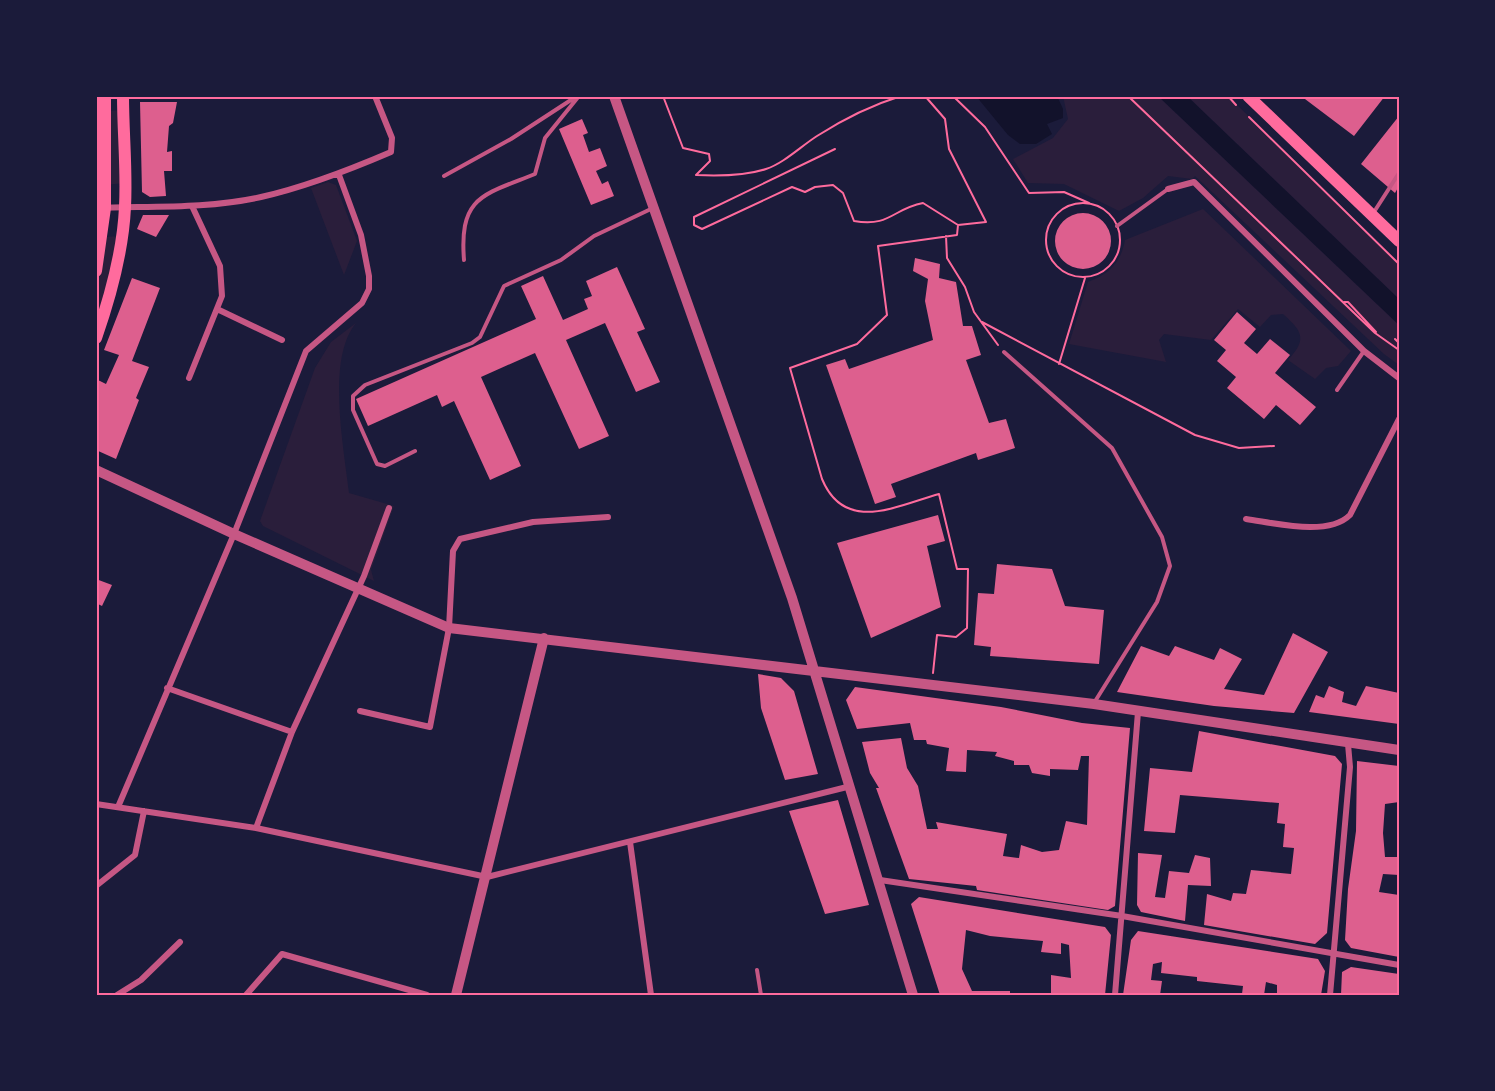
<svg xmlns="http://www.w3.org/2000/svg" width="1495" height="1091" viewBox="0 0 1495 1091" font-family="'Golos Text',sans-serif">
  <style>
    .green { fill: #2a1e3b }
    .water { fill: #12122b }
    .building { fill: #dd5f8e }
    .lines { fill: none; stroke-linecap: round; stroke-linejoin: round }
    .path { stroke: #ff6b9d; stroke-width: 2 }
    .service { stroke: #c65784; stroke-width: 4 }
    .minor { stroke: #c65784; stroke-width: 6 }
    .tertiary { stroke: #c65784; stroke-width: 10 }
    .secondary { stroke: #ff6b9d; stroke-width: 12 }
    .neatline { fill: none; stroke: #ff6b9d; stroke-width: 2 }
  </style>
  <rect width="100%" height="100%" fill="#1b1b3a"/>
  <path class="green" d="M 1063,96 L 1158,96 L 1399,325 L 1399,365 L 1384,354 L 1195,176 L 1192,179 L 1168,176 L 1143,198 L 1119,211 L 1064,184 L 1028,183 L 1013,159 L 1053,138 L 1068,119 Z
    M 1187,96 L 1228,96 L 1399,264 L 1399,299 Z
    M 123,110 L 125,183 L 105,185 L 105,111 Z
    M 328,182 L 336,185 L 357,241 L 344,275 L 311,188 Z
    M 1203,209 L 1351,351 L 1338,366 L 1326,368 L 1315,379 L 1288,360 C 1307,339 1303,332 1283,314 L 1271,315 L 1260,327 L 1238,309 L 1211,340 L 1164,334 L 1159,340 L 1166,362 L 1069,344 L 1088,282 C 1109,274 1121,263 1125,240 Z
    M 123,236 L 96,338 L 96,271 L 102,237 Z
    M 356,323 C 326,359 344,448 349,493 L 394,506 L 371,570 L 374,581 L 263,526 L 260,521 L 315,368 L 331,342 Z"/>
  <path class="water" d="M 976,96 L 1057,96 L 1063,109 L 1063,118 L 1047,124 L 1052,134 L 1036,144 L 1020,144 L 1008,135 Z
    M 1158,96 L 1187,96 L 1399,299 L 1399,325 Z"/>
  <path class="building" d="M 1301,96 L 1385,96 L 1354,136 Z
    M 140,102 L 177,102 L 173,123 L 169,126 L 167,152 L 172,151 L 172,171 L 164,171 L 166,196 L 150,197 L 142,192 Z
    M 1399,116 L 1399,186 L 1395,193 L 1361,164 Z
    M 582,119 L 588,133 L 583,135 L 589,152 L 600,148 L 607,166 L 596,171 L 602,184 L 608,181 L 614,196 L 591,205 L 559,129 Z
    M1055 241a28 28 0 1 1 56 0a28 28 0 1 1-56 0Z
    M 143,215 L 169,215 L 156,237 L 137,229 Z
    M 915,258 L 940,264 L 939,278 L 956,282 L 963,326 L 972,326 L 981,355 L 966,360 L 989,423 L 1006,419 L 1015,448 L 978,460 L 976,453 L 891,484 L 896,497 L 875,504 L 826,365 L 845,359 L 849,369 L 933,340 L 925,301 L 928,279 L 913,271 Z
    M 617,267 L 645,329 L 637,332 L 660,382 L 636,392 L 605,323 L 566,340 L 609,436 L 579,449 L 535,353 L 481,377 L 521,466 L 490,480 L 454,401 L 442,407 L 437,395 L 368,426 L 356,399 L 536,319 L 521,286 L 543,276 L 563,320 L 588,309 L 584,299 L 592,296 L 586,281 Z
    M 132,278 L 160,288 L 132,361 L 149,367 L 136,398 L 139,400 L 116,459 L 96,450 L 96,379 L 106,384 L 119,355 L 104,350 Z
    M 1237,312 L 1256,329 L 1244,343 L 1257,354 L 1270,339 L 1290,355 L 1275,373 L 1316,407 L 1300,425 L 1276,405 L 1264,419 L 1227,388 L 1236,377 L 1217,361 L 1226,350 L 1214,340 Z
    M 938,515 L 945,541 L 927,546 L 941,607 L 871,638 L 837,543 Z
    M 997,564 L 1052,569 L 1065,606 L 1104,610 L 1099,664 L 990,656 L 991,647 L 974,645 L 978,593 L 994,594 Z
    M 96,579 L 112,585 L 102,606 L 96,603 Z
    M 1293,633 L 1328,652 L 1294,713 L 1214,706 L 1117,692 L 1141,646 L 1169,656 L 1175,646 L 1214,660 L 1220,648 L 1242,659 L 1224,689 L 1264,695 Z
    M 758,674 L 781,678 L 794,691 L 818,774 L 785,780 L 761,708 Z
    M 1329,686 L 1344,692 L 1342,702 L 1356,706 L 1366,686 L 1399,693 L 1399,724 L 1309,712 L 1316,695 L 1324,698 Z
    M 855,687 L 1001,707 L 1082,723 L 1130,728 L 1115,906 L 1108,910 L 977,890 L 976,886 L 909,879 L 876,788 L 879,788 L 870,773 L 862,742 L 901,738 L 907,768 L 918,786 L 927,829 L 938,829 L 936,822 L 1007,834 L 1003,856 L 1019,858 L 1021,845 L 1042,852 L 1059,850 L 1066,821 L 1087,825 L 1089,756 L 1081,756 L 1078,770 L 1050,769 L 1050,776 L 1032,773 L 1029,765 L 1014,765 L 1014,761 L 995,756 L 997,752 L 967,750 L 966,772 L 946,771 L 949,748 L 927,744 L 926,740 L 914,740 L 910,723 L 857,729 L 846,700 Z
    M 1199,731 L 1335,756 L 1342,764 L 1327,933 L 1315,944 L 1204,925 L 1207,894 L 1231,901 L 1233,893 L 1246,894 L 1251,870 L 1291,874 L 1294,848 L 1283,847 L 1285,824 L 1277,823 L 1279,803 L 1180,795 L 1175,833 L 1144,831 L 1150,768 L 1192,772 Z
    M 1357,761 L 1399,766 L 1399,802 L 1385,804 L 1383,833 L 1385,857 L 1399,857 L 1399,875 L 1383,874 L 1379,892 L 1399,895 L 1399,957 L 1351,948 L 1345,940 L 1348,889 L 1356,831 Z
    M 838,800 L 869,905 L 825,914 L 789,811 Z
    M 1138,853 L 1162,855 L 1155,897 L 1165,898 L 1169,871 L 1189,873 L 1195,855 L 1210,858 L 1211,886 L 1188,885 L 1185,921 L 1141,912 L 1137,905 Z
    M 919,897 L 1105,927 L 1111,935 L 1105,995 L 1051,993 L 1051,975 L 1071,978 L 1069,945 L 1061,943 L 1061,954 L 1041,952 L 1043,941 L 990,936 L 966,930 L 962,969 L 972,991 L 1010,991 L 1010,995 L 940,995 L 911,904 Z
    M 1138,931 L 1318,959 L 1325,971 L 1321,995 L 1277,995 L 1277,985 L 1266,982 L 1264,995 L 1242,994 L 1243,986 L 1197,981 L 1197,977 L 1161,973 L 1162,962 L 1153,964 L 1151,980 L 1162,981 L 1160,995 L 1123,995 L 1131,940 Z
    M 1351,967 L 1399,974 L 1399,995 L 1341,995 L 1342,972 Z"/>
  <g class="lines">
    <path class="path" d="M 663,96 L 683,148 L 709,154 L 710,161 L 696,175 C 718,176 745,176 766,169 C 784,163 800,147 817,136 C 842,120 872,105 901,96
      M 953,96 L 985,127 L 1029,193 L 1064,192 L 1089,203
      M 1128,96 L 1375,333 L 1399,350
      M 1228,96 L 1236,105
      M 1249,117 L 1399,264
      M 835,149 L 694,217 L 694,225 L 702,229 L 792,187 L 805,192 L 815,187 L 833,185 L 843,193 L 854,221 C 891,227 892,209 923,203 L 958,225 L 986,222 L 949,149 L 945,119 L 925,96
      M1046 240a37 37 0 1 1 74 0a37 37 0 1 1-74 0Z
      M 946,236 L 947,258 L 965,287 L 974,312 L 998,345
      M 1344,302 L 1348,302 L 1376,332
      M 982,322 L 1195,435 L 1239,448 L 1274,446
      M 1395,339 L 1399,343
      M 1059,364 L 1085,278
      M 933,673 L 937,635 L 956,637 L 967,628 L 968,569 L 957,569 L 939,494 C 896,506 845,534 822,479 L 790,368 L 857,344 L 887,315 L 878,246 L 957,235 L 958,225"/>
    <path class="service" d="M 444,176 L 511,139 L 574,98
      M 1374,212 L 1399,173
      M 1117,226 L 1168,189
      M 464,260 C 459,196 483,195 535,174 L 545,138 L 579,96
      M 1004,352 L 1112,448 L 1162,537 L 1170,566 L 1157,602 L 1094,703
      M 1337,390 L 1364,351
      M 415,451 L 385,466 L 377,464 L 353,410 L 353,396 L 365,385 L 472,343 L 480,337 L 504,286 L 561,260 L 594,236 L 653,208
      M 757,970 L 761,995"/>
    <path class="minor" d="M 1168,189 L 1194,182 L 1364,351 L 1399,378
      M 96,208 C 151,206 207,209 261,197 C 306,187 349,170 391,152 L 392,138 L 375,96
      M 217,309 L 282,340
      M 189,378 L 222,296 L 220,266 L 192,206
      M 1246,519 C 1275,523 1328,537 1350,515 L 1399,419
      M 167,688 L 292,732
      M 360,711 L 430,727 L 449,628 L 453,551 L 460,539 L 533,522 L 608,517
      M 96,804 L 256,828 L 487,877 L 851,786
      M 118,807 L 234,534 L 306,351 L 362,303 L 369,289 L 369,276 L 361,235 L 339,175
      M 256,828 L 292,732 L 364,576 L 389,508
      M 630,842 L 651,995
      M 880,880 L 1122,916 L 1399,965
      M 96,886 L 135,855 L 144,811
      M 117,995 L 141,980 L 180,942
      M 246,995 L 282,954 L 427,995
      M 1115,995 L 1138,712
      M 1330,995 L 1350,767 L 1348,744"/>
    <path class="tertiary" d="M 614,96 L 792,598 L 913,995
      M 96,470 L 234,534 L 449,628 L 1094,704 L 1399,750
      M 456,995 L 544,638"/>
    <path class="secondary" d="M 1248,96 L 1399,241
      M 96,271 L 105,208 L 105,96
      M 96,338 C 111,295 123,252 125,207 C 127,170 123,133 123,96"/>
  </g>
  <rect width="1495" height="1091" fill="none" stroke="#1b1b3a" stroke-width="195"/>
  <rect x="98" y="98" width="1300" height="896" class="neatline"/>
</svg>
